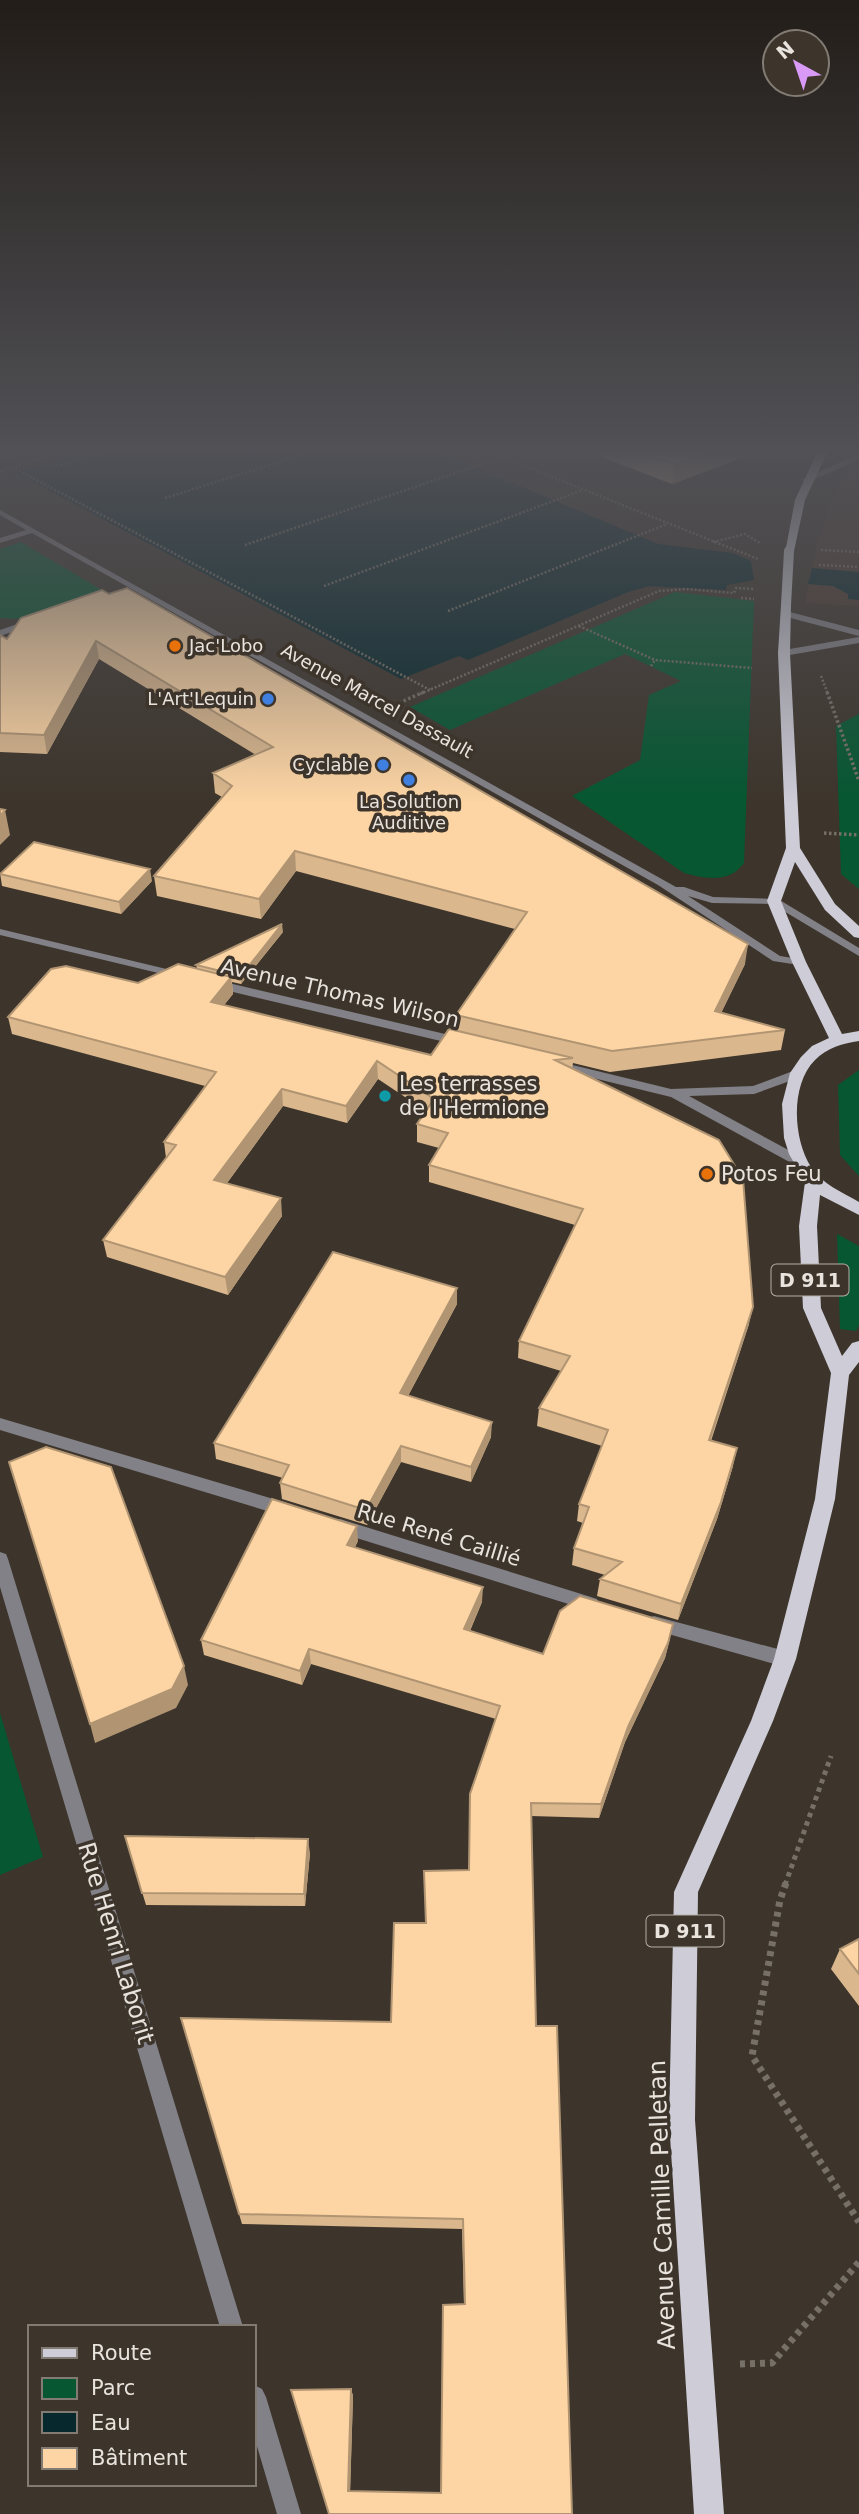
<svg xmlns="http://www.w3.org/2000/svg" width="859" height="2514" viewBox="0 0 859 2514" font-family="'DejaVu Sans',sans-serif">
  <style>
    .industrial { fill: #4c3a30 }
    .green { fill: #065732 }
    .water { fill: #07292d }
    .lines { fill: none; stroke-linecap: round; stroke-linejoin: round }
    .path-far3 { stroke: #777068; stroke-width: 2.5; stroke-dasharray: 2 2; stroke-linecap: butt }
    .path-far2 { stroke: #777068; stroke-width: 3.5; stroke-dasharray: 2.5 2.5; stroke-linecap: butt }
    .path-far1 { stroke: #777068; stroke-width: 5; stroke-dasharray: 4.5 4.5; stroke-linecap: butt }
    .path { stroke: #777068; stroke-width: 7; stroke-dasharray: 5 5; stroke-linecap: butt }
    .service { fill: #828187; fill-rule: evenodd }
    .minor { fill: #828187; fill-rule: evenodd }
    .tertiary { fill: #828187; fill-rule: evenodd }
    .primary { fill: #cdccd7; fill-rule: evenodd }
    .primary-bridge { stroke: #cdccd7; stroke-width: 10 }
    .wall { fill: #dab78d }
    .shaded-wall { fill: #b19573 }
    .building { fill: #fdd5a4; stroke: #b19573; stroke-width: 2 }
    .food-dot { fill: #e8710a; stroke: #3d352c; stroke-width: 2.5 }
    .shop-dot { fill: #3f7fe0; stroke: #3d352c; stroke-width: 2.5 }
    .culture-dot { fill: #0f9aa8; stroke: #3d352c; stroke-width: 2.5 }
    .labels { text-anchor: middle; stroke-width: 7; stroke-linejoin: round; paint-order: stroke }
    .far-poi-label { font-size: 18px; fill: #e9e3de; stroke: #3d352c; text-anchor: end }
    .far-street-label { font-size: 18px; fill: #e9e3de; stroke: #3d352c }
    .shield { fill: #3d352c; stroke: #b5afa9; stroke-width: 2 }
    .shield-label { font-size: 19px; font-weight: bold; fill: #e9e3de }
    .street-label { font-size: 21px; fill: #e9e3de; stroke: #3d352c }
    .poi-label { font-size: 21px; fill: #e9e3de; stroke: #3d352c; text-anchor: start }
    .near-street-label { font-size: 24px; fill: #e9e3de; stroke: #3d352c }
  </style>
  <rect width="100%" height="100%" fill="#3d352c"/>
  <path class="industrial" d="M 859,465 L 859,606 L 805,603 L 816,547 L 831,501 L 845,475 Z"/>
  <path class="green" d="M 21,542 L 102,590 L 17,619 L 0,618 L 0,549 Z
    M 675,592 L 754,601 L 744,863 C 730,883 705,879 684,873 L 572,796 L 640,760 L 649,695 L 681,681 L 625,654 L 450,730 L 410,707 Z
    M 859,714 L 859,889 L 841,874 L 836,726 Z
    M 859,1070 L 859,1176 L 840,1155 L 838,1085 Z
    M 837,1234 L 859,1246 L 859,1325 L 856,1331 L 840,1329 Z
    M 0,1713 L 43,1857 L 0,1875 Z"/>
  <path class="water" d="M 91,453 L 441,453 L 658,544 L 732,553 L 751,561 L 754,580 L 727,585 L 726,590 L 649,586 L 628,592 L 468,660 L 459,656 L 401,679 L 15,472 Z
    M 812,568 L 859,572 L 859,600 L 848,599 L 848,594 L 833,586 L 808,584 Z"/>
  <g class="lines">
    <path class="path-far3" d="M 6,453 L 25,463
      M 492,453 L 758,559
      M 56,466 L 101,453
      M 12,467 L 430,690
      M 0,471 L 61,453
      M 165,498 L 307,453
      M 713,542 L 745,534 L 760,543
      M 245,545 L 502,457
      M 821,550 L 859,552
      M 819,565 L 859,567
      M 324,586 L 583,490
      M 741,598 L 754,599
      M 448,611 L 667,524
      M 579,626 L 655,660 L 752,668
      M 651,666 L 655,660
      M 821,676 L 828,694
      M 420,694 L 659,591 L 686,589 L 734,593 L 736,588 L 755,589"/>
    <path class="path-far2" d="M 827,692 L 859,781
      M 399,703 L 424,692
      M 824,833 L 859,835"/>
    <path class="path-far1" d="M 785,1885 L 831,1756"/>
    <path class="path" d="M 786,1883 L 780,1900 L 752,2056 L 859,2222
      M 740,2364 L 772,2363 L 859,2262"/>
    <path class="service" d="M 856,455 L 859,455 L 859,460 L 808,482 L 801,480 Z"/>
    <path class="minor" d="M 0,510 L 676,887 L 684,887 L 713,897 L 778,899 L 859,948 L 859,956 L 772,904 L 712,903 L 688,896 L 780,956 L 799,959 L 805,962 L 799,965 L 773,961 L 658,885 L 32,533 L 0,543 L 0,538 L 26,530 L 0,515 Z
      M 786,611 L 859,630 L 859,636 L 783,616 L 782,614 Z
      M 32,619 L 36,622 L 35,624 L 0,636 L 0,630 Z
      M 859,637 L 859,643 L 784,656 L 780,653 L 784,650 Z
      M 0,1418 L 287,1503 L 293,1505 L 295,1510 L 293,1515 L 287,1517 L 0,1430 Z
      M 340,1519 L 591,1597 L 597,1599 L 599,1604 L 597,1609 L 591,1611 L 334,1531 L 332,1526 L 334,1521 Z
      M 0,1552 L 6,1554 L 8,1559 L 243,2327 L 220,2327 L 0,1587 Z
      M 654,1616 L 785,1651 L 791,1654 L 794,1659 L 791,1664 L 785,1667 L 654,1630 L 648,1628 L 645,1623 L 648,1618 Z
      M 254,2385 L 262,2389 L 266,2397 L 301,2514 L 277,2514 L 254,2436 Z"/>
    <path class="tertiary" d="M 0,929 L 183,973 L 185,975 L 179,978 L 0,935 Z
      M 216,980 L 462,1038 L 468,1042 L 462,1046 L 212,987 L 210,984 Z
      M 556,1061 L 671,1089 L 753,1086 L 793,1071 L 801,1071 L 803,1074 L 801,1077 L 754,1094 L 689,1096 L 805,1159 L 807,1162 L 800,1166 L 795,1165 L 671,1097 L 552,1068 L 550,1065 Z"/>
    <path class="primary" d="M 817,453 L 827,453 L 805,500 L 794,551 L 785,553 L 795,500 Z
      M 786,602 L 791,605 L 790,653 L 800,848 L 835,904 L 859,926 L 859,938 L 854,937 L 825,910 L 795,862 L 781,901 L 806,962 L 842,1034 L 859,1031 L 859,1041 C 843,1043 827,1048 815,1060 C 790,1085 793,1139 811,1167 C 822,1184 842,1192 859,1202 L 859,1215 L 820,1195 L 817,1226 L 821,1308 L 842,1356 L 852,1343 L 859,1341 L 859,1362 L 849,1375 L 835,1499 L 796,1659 L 773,1721 L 698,1892 L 695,2120 L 724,2514 L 694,2514 L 669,2120 L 674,1892 L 751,1721 L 774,1659 L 815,1499 L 831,1373 L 803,1308 L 799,1226 L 805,1182 L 789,1154 L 784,1138 L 782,1104 L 790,1073 L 801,1057 L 812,1046 L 829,1038 L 792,962 L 767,901 L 786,848 L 778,653 L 781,605 Z"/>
    <path class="primary-bridge" d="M 786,605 L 789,551"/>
  </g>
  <path class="wall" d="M 591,453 L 752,453 L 751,454 L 672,484 Z
    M 102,590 L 745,964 L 721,1013 L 785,1030 L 781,1050 L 610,1072 L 573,1063 L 572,1069 L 749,1324 L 711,1441 L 733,1466 L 717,1519 L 678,1620 L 597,1596 L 600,1579 L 605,1575 L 572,1565 L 574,1548 L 583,1523 L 577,1521 L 579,1504 L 602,1446 L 537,1426 L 539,1408 L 561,1371 L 518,1358 L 519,1341 L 575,1225 L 429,1182 L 429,1165 L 439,1148 L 417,1142 L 417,1124 L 426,1111 L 378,1079 L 347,1123 L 283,1106 L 227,1183 L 282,1216 L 228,1295 L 107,1257 L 103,1240 L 166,1158 L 164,1142 L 205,1086 L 12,1034 L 8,1017 L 197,968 L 196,965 L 283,932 L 241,984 L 232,982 L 233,994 L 224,1005 L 431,1055 L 456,1030 L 456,1015 L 515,929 L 296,871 L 261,919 L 157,896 L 154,876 L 222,797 L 215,793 L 213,773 L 256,755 L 99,659 L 47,754 L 0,752 L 0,635 L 7,639 Z
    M 0,873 L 152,881 L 121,914 L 2,886 Z
    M 457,1288 L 457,1304 L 408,1396 L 491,1437 L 471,1482 L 401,1462 L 367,1525 L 282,1499 L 280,1483 L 283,1478 L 216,1459 L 214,1443 Z
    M 358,1541 L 355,1547 L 482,1602 L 470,1631 L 543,1654 L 670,1639 L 665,1658 L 625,1742 L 599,1818 L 531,1816 L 536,2026 L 572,2514 L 329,2514 L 351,2389 L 353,2396 L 350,2491 L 440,2493 L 464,2304 L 462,2229 L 242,2224 L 181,2018 L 391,2022 L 425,1923 L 468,1870 L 496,1719 L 311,1664 L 302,1685 L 204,1655 L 201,1640 Z
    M 125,1836 L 310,1853 L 305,1906 L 146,1905 Z
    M 859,1939 L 859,2006 L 831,1969 L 840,1949 Z"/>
  <path class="shaded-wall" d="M 705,453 L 752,453 L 751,454 L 672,484 L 674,464 Z
    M 96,641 L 99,659 L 47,754 L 44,735 Z
    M 5,810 L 10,835 L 0,845 L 0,816 Z
    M 295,851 L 296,871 L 261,919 L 259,899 Z
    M 150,869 L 152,881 L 121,914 L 119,902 Z
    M 282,924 L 283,932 L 241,984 L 241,976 Z
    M 748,944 L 745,964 L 712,1032 L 715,1011 Z
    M 231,977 L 233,994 L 213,1019 L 211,1002 Z
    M 377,1061 L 378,1079 L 347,1123 L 346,1106 Z
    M 282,1089 L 283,1106 L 217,1197 L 214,1180 Z
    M 281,1198 L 282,1216 L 228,1295 L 225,1277 Z
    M 457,1288 L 457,1304 L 401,1409 L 400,1393 Z
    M 753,1307 L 749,1324 L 705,1457 L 709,1440 Z
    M 492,1422 L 491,1437 L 471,1482 L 471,1467 Z
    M 401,1446 L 401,1462 L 367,1525 L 366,1510 Z
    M 737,1448 L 733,1466 L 717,1519 L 678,1620 L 681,1604 Z
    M 357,1526 L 358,1541 L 348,1560 L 347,1545 Z
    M 483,1587 L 482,1602 L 464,1644 L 464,1629 Z
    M 673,1624 L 665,1658 L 625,1742 L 599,1818 L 601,1804 L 628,1727 Z
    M 309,1649 L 311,1664 L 302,1685 L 300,1671 Z
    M 184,1666 L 188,1685 L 176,1708 L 95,1743 L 90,1724 Z
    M 308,1839 L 310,1853 L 305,1906 L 304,1894 Z
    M 351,2389 L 353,2396 L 350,2497 L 348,2491 Z"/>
  <path class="building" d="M 643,453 L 705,453 L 674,464 Z
    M 127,588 L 748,944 L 715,1011 L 785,1030 L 612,1051 L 456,1015 L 527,912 L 295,851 L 259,899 L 154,876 L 232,786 L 213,773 L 273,747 L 96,641 L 44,735 L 0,733 L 0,635 L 7,639 L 21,618 L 102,590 L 109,594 Z
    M 0,809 L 5,810 L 0,816 Z
    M 34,842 L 150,869 L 119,902 L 0,874 Z
    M 282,924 L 241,976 L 196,965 Z
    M 178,964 L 231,977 L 211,1002 L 431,1055 L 449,1029 L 573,1058 L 555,1060 L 719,1140 L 743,1179 L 753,1307 L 709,1440 L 737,1448 L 721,1502 L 681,1604 L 600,1579 L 622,1562 L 574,1548 L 589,1507 L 579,1504 L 608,1430 L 539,1408 L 570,1356 L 519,1341 L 583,1209 L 429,1165 L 448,1133 L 417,1124 L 434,1099 L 377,1061 L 346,1106 L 282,1089 L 214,1180 L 281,1198 L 225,1277 L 103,1240 L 176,1145 L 164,1142 L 216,1072 L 8,1017 L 51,969 L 66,966 L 138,983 Z
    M 333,1252 L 457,1288 L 400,1393 L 492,1422 L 471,1467 L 401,1446 L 366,1510 L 280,1483 L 289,1465 L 214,1443 Z
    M 46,1447 L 111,1467 L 184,1666 L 172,1689 L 90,1724 L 9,1462 Z
    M 272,1499 L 357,1526 L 347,1545 L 483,1587 L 464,1629 L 543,1654 L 560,1611 L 580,1596 L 673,1624 L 668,1643 L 628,1727 L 601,1804 L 531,1803 L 536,2026 L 557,2026 L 572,2514 L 329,2514 L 291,2390 L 351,2389 L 348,2491 L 441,2493 L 443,2305 L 465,2304 L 463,2219 L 239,2214 L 181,2018 L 391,2022 L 394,1923 L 426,1923 L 424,1871 L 469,1870 L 470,1794 L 500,1706 L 309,1649 L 300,1671 L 201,1640 Z
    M 125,1836 L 308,1839 L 304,1894 L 142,1893 Z
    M 859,1939 L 859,1974 L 840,1949 Z"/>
  <linearGradient id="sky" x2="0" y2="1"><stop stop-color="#221d18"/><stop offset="0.56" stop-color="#515156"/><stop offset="1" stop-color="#515156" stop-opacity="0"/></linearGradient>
  <rect width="859" height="804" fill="url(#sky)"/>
  <g class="food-dot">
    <circle cx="175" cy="646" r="7"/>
    <circle cx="707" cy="1174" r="7"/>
  </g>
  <g class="shop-dot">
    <circle cx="268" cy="699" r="7"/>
    <circle cx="383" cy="765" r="7"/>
    <circle cx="409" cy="780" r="7"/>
  </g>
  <circle class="culture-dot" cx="385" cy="1096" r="7"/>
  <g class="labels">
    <g class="far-poi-label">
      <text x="189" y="652" text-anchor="start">Jac'Lobo</text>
      <text x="254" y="705">L'Art'Lequin</text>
      <text x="369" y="771">Cyclable</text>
      <text x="409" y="808" text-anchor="middle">La Solution<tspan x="409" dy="21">Auditive</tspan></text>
    </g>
    <g class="far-street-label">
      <text transform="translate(377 701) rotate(29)" y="6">Avenue Marcel Dassault</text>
    </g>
    <g class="shield">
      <rect x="771.5" y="1264.5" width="77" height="31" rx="5"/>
      <rect x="646.5" y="1915.5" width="77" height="31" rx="5"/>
    </g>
    <g class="shield-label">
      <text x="810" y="1287">D 911</text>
      <text x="685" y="1938">D 911</text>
    </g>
    <g class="street-label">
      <text transform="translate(340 993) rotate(13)" y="7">Avenue Thomas Wilson</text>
      <text transform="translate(439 1535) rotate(17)" y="7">Rue René Caillié</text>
    </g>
    <g class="poi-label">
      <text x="399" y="1091">Les terrasses<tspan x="399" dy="24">de l'Hermione</tspan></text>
      <text x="721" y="1181">Potos Feu</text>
    </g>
    <g class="near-street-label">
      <text transform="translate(116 1943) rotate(73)" y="8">Rue Henri Laborit</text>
      <text transform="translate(662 2205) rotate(-92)" y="8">Avenue Camille Pelletan</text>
    </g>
  </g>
  <rect x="28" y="2325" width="228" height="161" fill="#3d352c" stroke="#827b73" stroke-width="2"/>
  <rect x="42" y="2348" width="35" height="10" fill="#cdccd7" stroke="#827b73" stroke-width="2"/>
  <text x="91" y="2360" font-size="21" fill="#e9e3de">Route</text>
  <rect x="42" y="2378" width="35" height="21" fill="#065732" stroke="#827b73" stroke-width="2"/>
  <text x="91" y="2395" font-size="21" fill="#e9e3de">Parc</text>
  <rect x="42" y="2412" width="35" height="21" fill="#07292d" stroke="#827b73" stroke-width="2"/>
  <text x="91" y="2430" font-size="21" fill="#e9e3de">Eau</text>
  <rect x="42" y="2448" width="35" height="21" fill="#fdd5a4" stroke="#827b73" stroke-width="2"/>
  <text x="91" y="2465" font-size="21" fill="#e9e3de">Bâtiment</text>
  <g transform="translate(796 63) rotate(320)"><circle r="33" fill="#3d352c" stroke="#827b73" stroke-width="2"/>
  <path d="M0-5L12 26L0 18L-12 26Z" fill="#d99af7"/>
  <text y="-10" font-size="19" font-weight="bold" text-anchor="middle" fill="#e9e3de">N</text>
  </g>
</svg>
